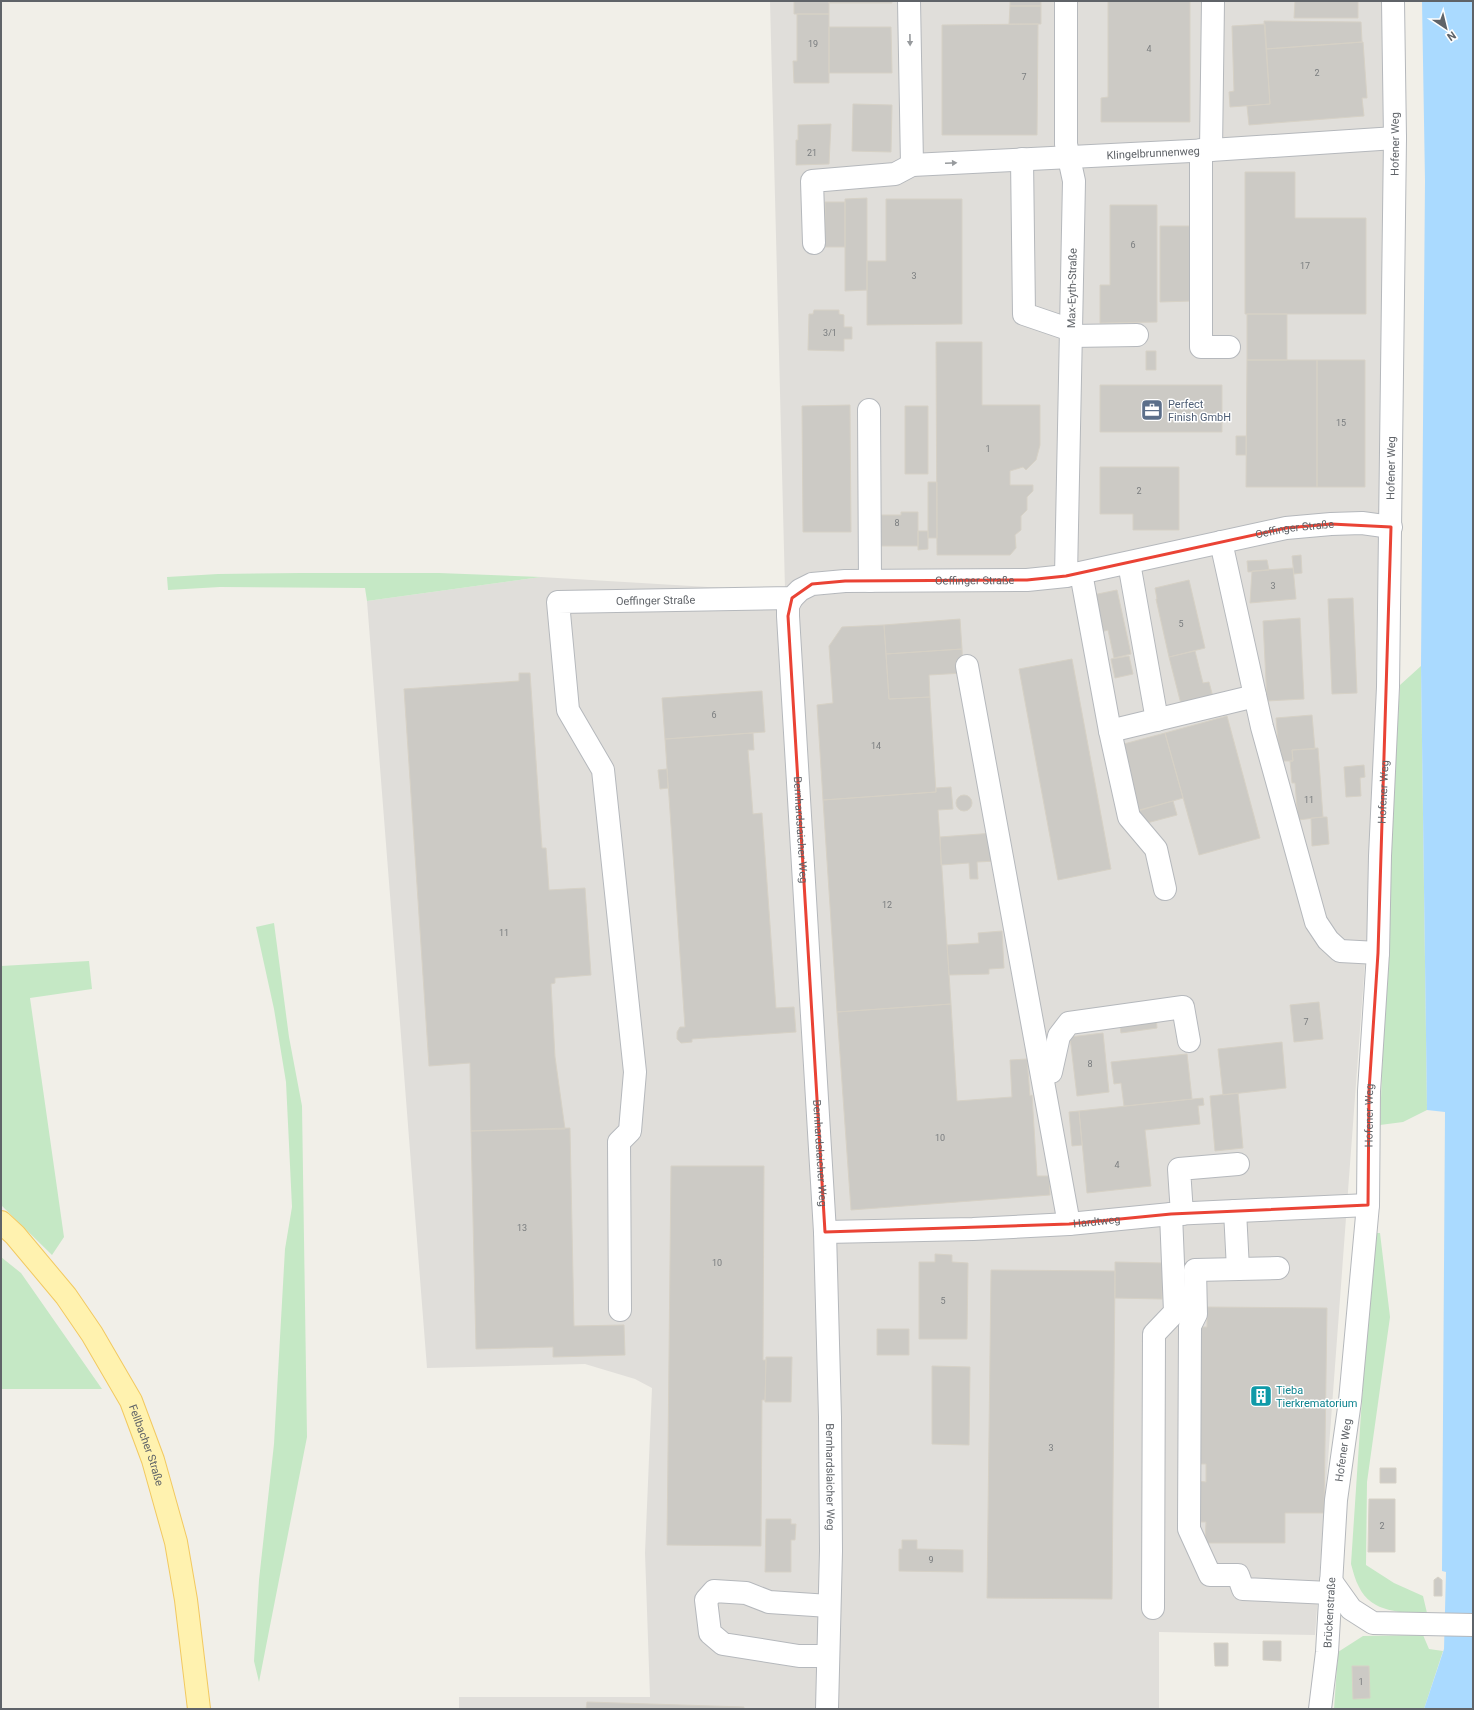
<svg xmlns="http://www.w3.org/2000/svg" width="1474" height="1710" viewBox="0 0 1474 1710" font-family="Roboto,sans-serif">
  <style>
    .industrial { fill: #e0deda }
    .green { fill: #c5e8c5 }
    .water { fill: #aadaff }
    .building { fill: #cccac5; stroke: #d6d1c6 }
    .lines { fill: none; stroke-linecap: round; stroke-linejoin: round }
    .minor-casing { stroke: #b5b8bc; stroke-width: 24 }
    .major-casing { stroke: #f2c960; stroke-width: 24 }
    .minor { stroke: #fff; stroke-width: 22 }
    .major { stroke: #fff2af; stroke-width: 22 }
    .oneway { fill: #979a9d }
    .marked { fill: none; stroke: #ea4335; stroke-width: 3; stroke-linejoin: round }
    .labels { text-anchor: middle; stroke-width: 3; stroke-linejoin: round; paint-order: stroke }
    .number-label { font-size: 9px; fill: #7a7d7f }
    .street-label { font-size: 11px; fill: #5f6368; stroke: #fff }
    .service-label { font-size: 11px; fill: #4e5e75; stroke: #fff; text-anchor: start }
    .culture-label { font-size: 11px; fill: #0d838f; stroke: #fff; text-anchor: start }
  </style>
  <rect width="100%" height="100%" fill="#f1efe8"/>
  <path class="industrial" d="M 770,1 L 1384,1 L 1391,528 L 1373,855 L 1315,1635 L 1159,1632 L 1159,1709 L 459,1709 L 459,1697 L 650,1697 L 645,1553 L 652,1388 L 635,1379 L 585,1364 L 427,1368 L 367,601 L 541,577 L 758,590 L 785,589 Z"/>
  <path class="green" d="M 301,573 L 439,573 L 541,577 L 367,601 L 365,588 L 220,587 L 168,590 L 167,577 L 218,574 Z
    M 1421,666 L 1427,1110 L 1403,1122 L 1380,1125 L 1390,856 L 1400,685 Z
    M 274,923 L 289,1037 L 302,1106 L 307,1437 L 259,1682 L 254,1661 L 259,1580 L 274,1444 L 285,1249 L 292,1207 L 286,1082 L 274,1009 L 256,927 Z
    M 89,961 L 92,989 L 30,998 L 64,1237 L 52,1255 L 1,1205 L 1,966 Z
    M 1373,1233 L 1380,1233 L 1390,1317 L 1367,1482 L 1366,1565 L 1394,1583 L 1423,1596 L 1427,1613 C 1403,1613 1371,1613 1359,1587 C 1355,1580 1353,1571 1351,1564 Z
    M 1,1257 L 21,1273 L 102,1389 L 1,1389 Z
    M 1423,1635 L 1429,1649 L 1443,1651 L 1424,1709 L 1334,1709 L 1338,1652 L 1363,1636 Z"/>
  <path class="water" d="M 1422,1 L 1473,1 L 1473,1709 L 1424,1709 L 1444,1649 L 1446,1572 L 1442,1571 L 1445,1112 L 1427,1110 L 1421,666 L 1425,181 Z"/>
  <path class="building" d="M 794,1 L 829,1 L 829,14 L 794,14 Z
    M 829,1 L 892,1 L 892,3 L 829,3 Z
    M 1010,1 L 1041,1 L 1041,6 L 1010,6 Z
    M 1108,1 L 1190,1 L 1190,122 L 1101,122 L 1101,98 L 1108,97 Z
    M 1295,1 L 1358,1 L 1358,18 L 1294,18 Z
    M 1010,6 L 1041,6 L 1041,24 L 1009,24 Z
    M 797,14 L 829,14 L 829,83 L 794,83 L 793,61 L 797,61 Z
    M 1264,21 L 1361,22 L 1362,42 L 1266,49 Z
    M 1038,24 L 1037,135 L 942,135 L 942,25 Z
    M 1265,24 L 1270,104 L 1230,107 L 1229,92 L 1234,91 L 1232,26 Z
    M 829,27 L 891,27 L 892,73 L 829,73 Z
    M 1363,42 L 1367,98 L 1362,98 L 1364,116 L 1249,125 L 1247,106 L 1270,104 L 1266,49 Z
    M 853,104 L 892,105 L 891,152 L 852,151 Z
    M 831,124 L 829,164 L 796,165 L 796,140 L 798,140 L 798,125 Z
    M 1245,172 L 1295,172 L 1295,218 L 1366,218 L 1366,314 L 1245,314 Z
    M 867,198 L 867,290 L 845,291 L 845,199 Z
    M 886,199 L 962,199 L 962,324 L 867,325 L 867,261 L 886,261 Z
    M 825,202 L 845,202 L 845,247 L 825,247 Z
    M 1110,205 L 1157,205 L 1157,322 L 1100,323 L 1100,285 L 1110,285 Z
    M 1160,226 L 1191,226 L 1191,301 L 1160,302 Z
    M 814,310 L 839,310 L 839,314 L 844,315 L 844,327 L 852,327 L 852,339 L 844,339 L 844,351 L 808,350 L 809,314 L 813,314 Z
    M 1247,314 L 1287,314 L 1287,360 L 1247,360 Z
    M 936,342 L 982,342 L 982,405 L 1040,405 L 1040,445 L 1036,460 L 1026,470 L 1023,467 L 1010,471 L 1010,485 L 1033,485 L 1033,491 L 1027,497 L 1027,510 L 1021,516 L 1021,530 L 1015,535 L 1016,548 L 1010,555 L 937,555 Z
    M 1146,351 L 1156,351 L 1156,370 L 1146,370 Z
    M 1247,360 L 1317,360 L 1317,487 L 1246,487 Z
    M 1317,360 L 1365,360 L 1365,487 L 1317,487 Z
    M 1100,385 L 1222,385 L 1222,432 L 1100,432 Z
    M 850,405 L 851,532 L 803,532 L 802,406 Z
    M 905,406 L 928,406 L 928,474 L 905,474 Z
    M 1236,436 L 1246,436 L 1246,455 L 1236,455 Z
    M 1100,467 L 1179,467 L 1179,530 L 1133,530 L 1133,514 L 1100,514 Z
    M 928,482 L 937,482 L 937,538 L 928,538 Z
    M 901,512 L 918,512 L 918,546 L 876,546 L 876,515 L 901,515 Z
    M 918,531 L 928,531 L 928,549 L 918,550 Z
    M 1301,555 L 1302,573 L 1294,574 L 1292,556 Z
    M 1267,560 L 1269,570 L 1248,572 L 1247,561 Z
    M 1293,568 L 1296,599 L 1250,603 L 1252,571 Z
    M 1189,580 L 1205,648 L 1169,657 L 1156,599 L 1157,599 L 1155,588 Z
    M 1117,590 L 1131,654 L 1114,658 L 1108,630 L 1101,632 L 1093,595 Z
    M 1353,598 L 1357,693 L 1332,694 L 1328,599 Z
    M 1300,618 L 1304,699 L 1267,701 L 1263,621 Z
    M 960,619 L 962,649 L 886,654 L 884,625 Z
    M 884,625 L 889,699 L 930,697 L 936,792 L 823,800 L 817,705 L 833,703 L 829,646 L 842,627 Z
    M 962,649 L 963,673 L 929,675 L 930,697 L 889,699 L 886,654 Z
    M 1195,651 L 1203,683 L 1209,682 L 1213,697 L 1181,704 L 1169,657 Z
    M 1129,656 L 1133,674 L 1115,678 L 1111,659 Z
    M 1072,659 L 1111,869 L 1058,880 L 1019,669 Z
    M 519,673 L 530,673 L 542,848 L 546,848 L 549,890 L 585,888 L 591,975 L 555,978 L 555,983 L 551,984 L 555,1057 L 565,1129 L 471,1131 L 470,1063 L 429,1066 L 404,689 L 519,681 Z
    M 762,691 L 765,732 L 665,739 L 662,698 Z
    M 1312,715 L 1315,749 L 1292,750 L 1293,761 L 1282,761 L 1281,751 L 1279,752 L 1276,718 Z
    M 1227,716 L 1260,838 L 1199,855 L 1165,733 Z
    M 753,733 L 754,750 L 748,750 L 753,814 L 762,813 L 776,1008 L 794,1007 L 796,1032 L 692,1039 L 692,1042 L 681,1043 L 677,1039 L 677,1032 L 680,1027 L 685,1027 L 665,739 Z
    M 1165,733 L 1183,798 L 1138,811 L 1120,745 Z
    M 1318,748 L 1323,817 L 1298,820 L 1295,783 L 1292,783 L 1290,761 L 1293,761 L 1292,750 Z
    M 1364,765 L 1365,777 L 1360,778 L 1361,796 L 1346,797 L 1344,767 Z
    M 667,769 L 668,788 L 660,789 L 658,770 Z
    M 951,787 L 953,809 L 938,810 L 951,1004 L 837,1012 L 823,800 L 936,792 L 936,788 Z
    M956 803a8 8 0 1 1 16 0a8 8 0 1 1-16 0Z
    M 1173,801 L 1177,815 L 1143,824 L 1139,810 Z
    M 1323,817 L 1327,817 L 1329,844 L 1312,846 L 1311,818 Z
    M 994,833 L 996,861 L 977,862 L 978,879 L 970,879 L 969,863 L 941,865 L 940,837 Z
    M 1002,931 L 1004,968 L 989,969 L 989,974 L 949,975 L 947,945 L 979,943 L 978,933 Z
    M 1319,1002 L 1323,1039 L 1294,1042 L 1290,1005 Z
    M 951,1004 L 957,1101 L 1012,1097 L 1010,1060 L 1027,1059 L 1030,1096 L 1032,1095 L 1037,1176 L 1049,1176 L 1050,1195 L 851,1210 L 837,1012 Z
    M 1156,1014 L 1157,1028 L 1121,1033 L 1119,1019 Z
    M 1103,1033 L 1109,1092 L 1077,1096 L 1070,1037 Z
    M 1282,1042 L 1286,1088 L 1223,1095 L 1218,1049 Z
    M 1187,1054 L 1192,1099 L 1124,1106 L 1121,1083 L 1114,1084 L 1111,1062 Z
    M 1238,1093 L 1243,1148 L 1215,1151 L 1210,1096 Z
    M 1203,1098 L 1204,1105 L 1198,1106 L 1200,1124 L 1145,1130 L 1151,1186 L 1087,1193 L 1079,1111 Z
    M 1079,1111 L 1082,1145 L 1072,1146 L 1069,1112 Z
    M 570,1128 L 574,1326 L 624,1325 L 625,1355 L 553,1357 L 553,1347 L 476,1349 L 471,1131 Z
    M 671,1166 L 764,1166 L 763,1360 L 766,1360 L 765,1400 L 762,1400 L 761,1546 L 667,1545 Z
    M 935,1254 L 952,1255 L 952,1262 L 968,1263 L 967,1339 L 919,1339 L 919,1262 L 935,1262 Z
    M 1115,1262 L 1163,1263 L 1162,1299 L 1115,1298 Z
    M 991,1270 L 1115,1271 L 1112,1599 L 987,1598 Z
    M 1207,1307 L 1327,1308 L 1324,1513 L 1285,1513 L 1285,1543 L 1205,1543 L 1206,1522 L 1195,1522 L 1196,1481 L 1206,1482 L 1206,1464 L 1196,1464 L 1198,1327 L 1207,1327 Z
    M 877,1329 L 909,1329 L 909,1355 L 877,1355 Z
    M 766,1357 L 792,1357 L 791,1402 L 765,1402 Z
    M 932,1366 L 970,1367 L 969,1445 L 932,1444 Z
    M 1380,1468 L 1396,1468 L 1396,1483 L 1380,1483 Z
    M 1369,1499 L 1395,1499 L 1395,1552 L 1368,1552 Z
    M 766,1519 L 791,1519 L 791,1524 L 796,1524 L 795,1540 L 791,1540 L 791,1572 L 765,1572 Z
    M 902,1540 L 917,1540 L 917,1549 L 963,1550 L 963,1572 L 899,1571 L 899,1549 L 902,1549 Z
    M 1438,1577 L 1442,1580 L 1442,1596 L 1434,1596 L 1434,1580 Z
    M 1263,1641 L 1281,1641 L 1281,1661 L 1263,1660 Z
    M 1214,1643 L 1228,1643 L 1228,1666 L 1215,1666 Z
    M 1352,1666 L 1369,1666 L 1370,1698 L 1353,1699 Z
    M 587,1702 L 744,1707 L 744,1709 L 586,1709 Z"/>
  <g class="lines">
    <g class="minor-casing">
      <g id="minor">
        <path d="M 909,1 L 912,165"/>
        <path d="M 1201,150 L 1201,347 L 1229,347"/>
        <path d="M 1211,150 L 1213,1"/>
        <path d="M 1022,159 L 1024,314 L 1071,330"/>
        <path id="s1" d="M 814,243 L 812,181 L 895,174 L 912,165 L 1211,150 L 1395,138"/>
        <path d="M 1071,336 L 1137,335"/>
        <path d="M 869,410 L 870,581"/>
        <path d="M 1221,542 L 1262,727 L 1316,922 L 1328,940 L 1340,951 L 1378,953"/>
        <path d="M 1129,563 L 1157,720"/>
        <path d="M 1081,573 L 1110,731 L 1129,817 L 1156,849 L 1165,889"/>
        <path id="s2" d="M 1066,576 L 1074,181 L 1066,144 L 1066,1"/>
        <path id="s3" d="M 792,598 L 788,606 L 788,616 L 825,1232 L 830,1417 L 831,1551 L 827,1709"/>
        <path d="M 967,666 L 1069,1224"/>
        <path d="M 1110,731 L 1255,696"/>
        <path d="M 1042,1074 L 1051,1072 L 1059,1036 L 1069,1023 L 1183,1007 L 1189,1041"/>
        <path d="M 1235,1211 L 1238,1269"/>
        <path d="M 1182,1214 L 1179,1169 L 1238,1164"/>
        <path id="s4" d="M 825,1232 L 973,1229 L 1069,1224 L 1171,1214 L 1368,1205"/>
        <path d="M 1278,1268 L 1195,1270 L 1196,1314 L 1190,1326 L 1189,1529 L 1210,1575 L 1238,1575 L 1243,1589 L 1330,1593"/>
        <path id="s5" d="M 620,1310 L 619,1142 L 630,1131 L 635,1072 L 603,770 L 568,710 L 558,602 L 792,598 L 800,590 L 812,584 L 845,581 L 1027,580 L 1066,576 L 1286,528 L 1331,524 L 1362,523 L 1391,527"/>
        <path d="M 1331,1581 L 1351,1609 L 1373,1623 L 1473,1625"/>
        <path d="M 1153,1608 L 1154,1334 L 1175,1312 L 1171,1214"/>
        <path d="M 828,1656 L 799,1656 L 723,1644 L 710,1633 L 706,1600 L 714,1591 L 746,1593 L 769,1602 L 829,1606"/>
        <path id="s6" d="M 1320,1709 L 1327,1652 L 1336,1500 L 1350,1401 L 1368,1205 L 1369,1091 L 1378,953 L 1380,856 L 1388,687 L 1395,138 L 1393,1"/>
      </g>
    </g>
    <g class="major-casing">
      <g id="major">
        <path id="s7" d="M 1,1222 L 15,1235 L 66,1296 L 92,1334 L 131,1401 L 153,1460 L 176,1542 L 186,1600 L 199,1709"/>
      </g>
    </g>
    <use href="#minor" class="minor"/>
    <use href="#major" class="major"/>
  </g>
  <defs><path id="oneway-solid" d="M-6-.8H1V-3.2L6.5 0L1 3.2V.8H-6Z"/></defs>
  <g class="oneway">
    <use href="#oneway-solid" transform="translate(910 40) rotate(89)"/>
    <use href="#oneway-solid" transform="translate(951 163) rotate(-3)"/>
  </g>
  <path class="marked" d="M 1331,524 L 1391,527 L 1378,953 L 1369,1091 L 1368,1205 L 1171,1214 L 1069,1224 L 825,1232 L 788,616 L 792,598 L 812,584 L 845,581 L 1027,580 L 1066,576 L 1286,528 Z"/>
  <defs>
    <g id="office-square" transform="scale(1.15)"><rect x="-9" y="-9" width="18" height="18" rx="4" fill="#5c6f8a" stroke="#fff"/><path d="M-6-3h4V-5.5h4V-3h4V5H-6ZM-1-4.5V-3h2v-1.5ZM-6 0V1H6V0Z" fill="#fff"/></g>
    <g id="building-square" transform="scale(1.15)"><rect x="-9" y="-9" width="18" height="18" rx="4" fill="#0f9aa8" stroke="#fff"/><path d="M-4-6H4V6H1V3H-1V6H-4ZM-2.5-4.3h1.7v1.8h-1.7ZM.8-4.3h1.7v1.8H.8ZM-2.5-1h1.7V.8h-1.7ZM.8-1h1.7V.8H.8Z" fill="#fff"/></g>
  </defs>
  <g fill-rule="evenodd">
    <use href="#office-square" x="1152" y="410"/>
    <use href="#building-square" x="1261" y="1396"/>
  </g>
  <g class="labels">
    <g class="number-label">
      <text x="813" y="47">19</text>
      <text x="1149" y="52">4</text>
      <text x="1317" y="76">2</text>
      <text x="1024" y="80">7</text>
      <text x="812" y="156">21</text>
      <text x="1133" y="248">6</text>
      <text x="1305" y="269">17</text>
      <text x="914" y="279">3</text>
      <text x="830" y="336">3/1</text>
      <text x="1341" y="426">15</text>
      <text x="988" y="452">1</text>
      <text x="1139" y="494">2</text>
      <text x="897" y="526">8</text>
      <text x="1273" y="589">3</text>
      <text x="1181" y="627">5</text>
      <text x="714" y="718">6</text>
      <text x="876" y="749">14</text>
      <text x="1309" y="803">11</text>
      <text x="887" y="908">12</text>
      <text x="504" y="936">11</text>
      <text x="1306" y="1025">7</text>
      <text x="1090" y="1067">8</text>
      <text x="940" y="1141">10</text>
      <text x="1117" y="1168">4</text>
      <text x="522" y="1231">13</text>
      <text x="717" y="1266">10</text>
      <text x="943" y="1304">5</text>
      <text x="1051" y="1451">3</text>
      <text x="1382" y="1529">2</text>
      <text x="931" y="1563">9</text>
      <text x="1361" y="1685">1</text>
    </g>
    <g class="street-label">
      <text dy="4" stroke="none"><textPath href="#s6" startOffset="1568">Hofener Weg</textPath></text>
      <text dy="4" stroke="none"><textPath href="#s1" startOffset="406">Klingelbrunnenweg</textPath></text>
      <text dy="4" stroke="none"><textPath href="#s2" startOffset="288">Max-Eyth-Straße</textPath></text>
      <text dy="4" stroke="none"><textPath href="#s6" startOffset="1244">Hofener Weg</textPath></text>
      <text dy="4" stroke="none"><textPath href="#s5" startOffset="1471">Oeffinger Straße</textPath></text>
      <text dy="4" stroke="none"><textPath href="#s5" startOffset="1146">Oeffinger Straße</textPath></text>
      <text dy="4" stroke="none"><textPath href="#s5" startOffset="822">Oeffinger Straße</textPath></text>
      <text dy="4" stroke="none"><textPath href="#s6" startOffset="920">Hofener Weg</textPath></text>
      <text dy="4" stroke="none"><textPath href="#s3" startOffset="233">Bernhardslaicher Weg</textPath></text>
      <text dy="4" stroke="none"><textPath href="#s6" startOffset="596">Hofener Weg</textPath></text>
      <text dy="4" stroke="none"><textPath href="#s3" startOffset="557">Bernhardslaicher Weg</textPath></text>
      <text dy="4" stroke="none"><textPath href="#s4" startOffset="272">Hardtweg</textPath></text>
      <text dy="4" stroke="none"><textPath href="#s7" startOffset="269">Fellbacher Straße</textPath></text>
      <text dy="4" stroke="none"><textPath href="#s6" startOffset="260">Hofener Weg</textPath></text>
      <text dy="4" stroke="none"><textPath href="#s3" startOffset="881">Bernhardslaicher Weg</textPath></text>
      <text dy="4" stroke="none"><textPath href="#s6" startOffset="97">Brückenstraße</textPath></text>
    </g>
    <g class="service-label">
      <text x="1168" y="408">Perfect<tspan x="1168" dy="13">Finish GmbH</tspan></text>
    </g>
    <g class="culture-label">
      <text x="1276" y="1394">Tieba<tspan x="1276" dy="13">Tierkrematorium</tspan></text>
    </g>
  </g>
  <rect width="1474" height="1710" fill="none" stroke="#5f6368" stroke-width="4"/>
  <g transform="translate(1446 28) rotate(145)" stroke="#ffffff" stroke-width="3" paint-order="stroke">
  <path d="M0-3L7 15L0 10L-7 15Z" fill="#5f6368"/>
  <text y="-6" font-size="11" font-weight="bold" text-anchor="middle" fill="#5f6368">N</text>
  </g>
</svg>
